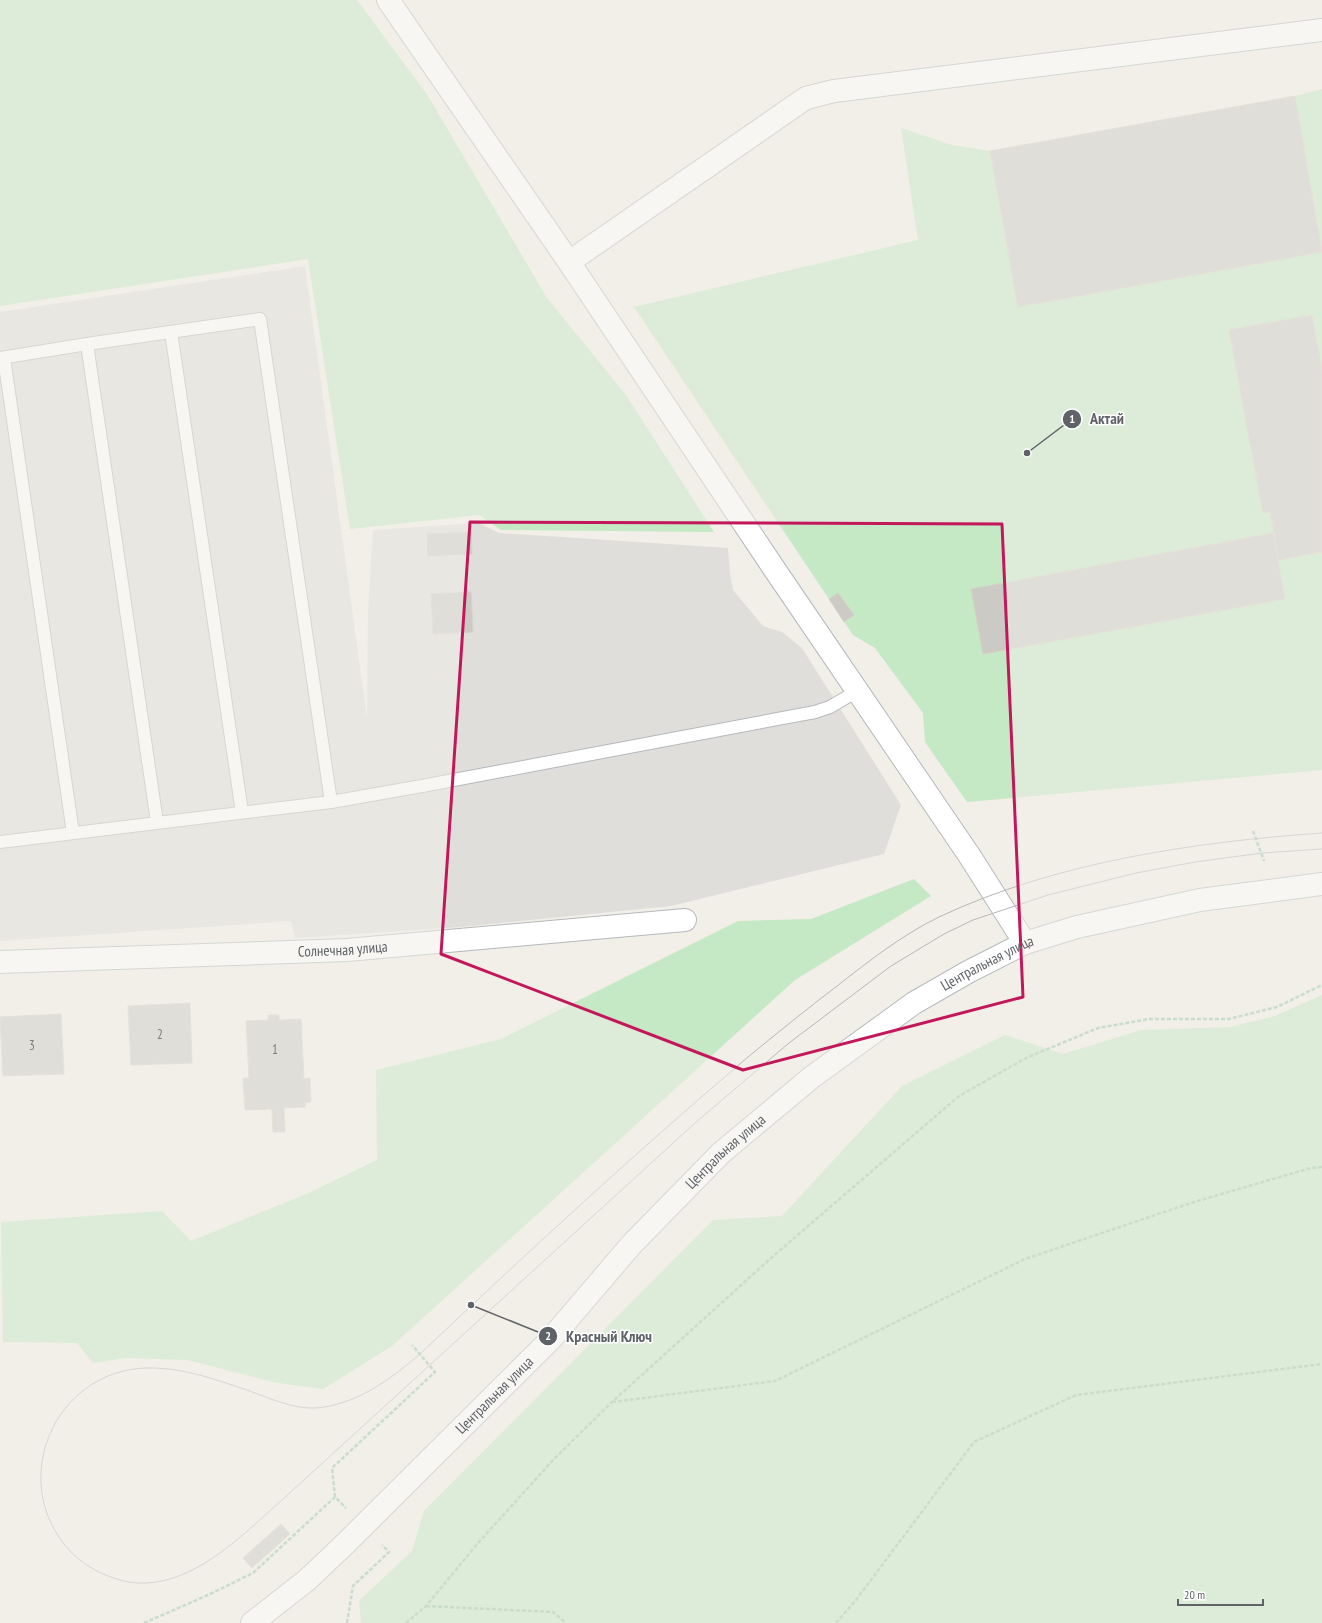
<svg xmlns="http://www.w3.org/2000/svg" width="1322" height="1623" viewBox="0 0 1322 1623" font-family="'PT Sans Narrow',sans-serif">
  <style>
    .industrial { fill: #e0deda }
    .green { fill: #c5e8c5 }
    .building { fill: #cccac5; stroke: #d6d1c6 }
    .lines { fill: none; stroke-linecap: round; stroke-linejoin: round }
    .lane-casing { stroke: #b5b8bc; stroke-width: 14 }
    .street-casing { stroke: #b5b8bc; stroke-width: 24 }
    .secondary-casing { stroke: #b6babf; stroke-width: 24 }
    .path { stroke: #9cc7a9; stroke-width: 2.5; stroke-dasharray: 4 2; stroke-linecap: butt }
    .lane { stroke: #fff; stroke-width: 12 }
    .street { stroke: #fff; stroke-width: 22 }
    .secondary { stroke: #fff; stroke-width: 22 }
    .tram { stroke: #b6b7b8; stroke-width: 1 }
    .marked { fill: none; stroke: #c2185b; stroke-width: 3; stroke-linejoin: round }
    .labels { text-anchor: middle; stroke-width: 3; stroke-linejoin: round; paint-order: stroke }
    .number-label { font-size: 13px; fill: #7a7d7f }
    .street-label { font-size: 15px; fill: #5f6368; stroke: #fff }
    .leader { fill: none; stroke: #5f6368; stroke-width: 1.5 }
    .callout-dot { fill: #5f6368; stroke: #fff; stroke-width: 1.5 }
    .mark-label { font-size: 12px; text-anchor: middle; font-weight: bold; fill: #fff }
    .callout-label { font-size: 16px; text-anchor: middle; font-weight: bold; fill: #5f6368; stroke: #fff; stroke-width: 3; stroke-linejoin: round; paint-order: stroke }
  </style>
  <rect width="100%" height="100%" fill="#f1efe8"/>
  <path class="industrial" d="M 305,266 L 367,718 L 368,610 L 373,530 L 479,523 L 499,533 L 728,548 L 730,574 L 733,590 L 763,626 L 782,632 L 802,648 L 901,805 L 884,854 L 671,906 L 461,927 L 295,938 L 291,921 L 0,941 L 0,312 Z"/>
  <path class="green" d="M 0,0 L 357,0 L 428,96 L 547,298 L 626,395 L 714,532 L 501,530 L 479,515 L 350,529 L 308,259 L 0,306 Z
    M 1322,89 L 1322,770 L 967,802 L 925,742 L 923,713 L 875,648 L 853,635 L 634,307 L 918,240 L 901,128 L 952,145 L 990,151 L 1295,96 Z
    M 914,879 L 931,896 L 795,980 L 392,1346 L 323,1389 L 278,1383 L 187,1360 L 125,1358 L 93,1363 L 77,1343 L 3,1342 L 1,1222 L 162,1211 L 191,1241 L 304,1195 L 377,1160 L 376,1070 L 501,1039 L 738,921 L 811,919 Z
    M 1322,995 L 1322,1623 L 361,1623 L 359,1601 L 412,1551 L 424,1511 L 713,1220 L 782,1216 L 902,1086 L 1005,1035 L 1063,1054 L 1141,1030 L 1230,1027 L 1275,1016 Z"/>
  <path class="building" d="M 1295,96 L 1322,252 L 1018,307 L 990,151 Z
    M 1312,315 L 1322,370 L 1322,552 L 1279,560 L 1270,512 L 1263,513 L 1229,330 Z
    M 471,532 L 472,554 L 428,556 L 427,534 Z
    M 1273,533 L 1285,599 L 983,654 L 971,589 Z
    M 471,592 L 473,632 L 433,634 L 431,594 Z
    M 838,593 L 854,615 L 844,622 L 829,599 Z
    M 190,1003 L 192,1063 L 131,1065 L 128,1006 Z
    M 61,1014 L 64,1074 L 3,1076 L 0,1017 Z
    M 268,1015 L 279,1015 L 279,1020 L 301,1019 L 304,1079 L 310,1078 L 311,1102 L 305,1103 L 305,1107 L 284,1108 L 285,1132 L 273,1132 L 272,1109 L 245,1110 L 243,1078 L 249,1078 L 246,1021 L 268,1020 Z
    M 281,1524 L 290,1534 L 252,1568 L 243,1558 Z"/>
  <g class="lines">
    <g class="lane-casing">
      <path id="lane" d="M 171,332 L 242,812
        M 87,344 L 157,822
        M 0,358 L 87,344 L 260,319 L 331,802
        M 4,358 L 73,833
        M 0,842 L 331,802 L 422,786 L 815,712 L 830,707 L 857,691"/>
    </g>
    <g class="street-casing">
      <g id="street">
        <path d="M 388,0 L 569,262 L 775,570 L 969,855 L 1025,943"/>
        <path d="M 569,262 L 806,98 L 834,91 L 1322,30"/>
        <path id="s1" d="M 0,962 L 347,950 L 685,920"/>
      </g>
    </g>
    <g class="secondary-casing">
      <g id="secondary">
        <path id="s2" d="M 252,1623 L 307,1580 L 345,1544 L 550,1340 L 632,1244 L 721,1153 L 812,1077 L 914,1003 L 968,972 L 1025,943 L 1077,927 L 1200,900 L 1322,884"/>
      </g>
    </g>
    <path class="path" d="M 1253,831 L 1264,861
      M 612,1402 L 775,1381 L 1025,1259 L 1194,1202 L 1311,1168 L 1322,1167
      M 335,1497 L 332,1468 L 435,1372 L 412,1345
      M 426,1606 L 553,1612 L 566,1623
      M 144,1623 L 208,1595 L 253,1573 L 335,1497 L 346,1508
      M 347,1623 L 353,1586 L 389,1552 L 382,1545
      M 406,1623 L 426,1606 L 478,1543 L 554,1459 L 612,1402 L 771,1258 L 959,1096 L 1026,1058 L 1098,1028 L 1149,1019 L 1229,1019 L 1277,1007 L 1322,985
      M 836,1623 L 856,1600 L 974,1442 L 1076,1395 L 1322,1364"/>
    <use href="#lane" class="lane"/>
    <use href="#street" class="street"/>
    <use href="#secondary" class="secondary"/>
    <path class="tram" d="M 1322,833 C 1194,842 1056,862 939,917 C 902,935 869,961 837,986 C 807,1009 777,1033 748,1057 C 636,1152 527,1253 420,1354 C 391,1379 356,1405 316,1408 C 292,1409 269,1398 247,1390 C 214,1379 181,1367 146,1368 C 53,1371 6,1484 71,1552 C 82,1563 96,1572 111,1577 C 177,1603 237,1540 282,1500 L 695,1123 L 789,1043 L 891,966 L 944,934 L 973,920 L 1048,895 L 1136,873 L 1195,862 L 1262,853 L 1322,849"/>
  </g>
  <path d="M0 0H1322V1623H0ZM 470,522 L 1002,524 L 1023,997 L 743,1070 L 441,954 Z" fill="#f1efe8" fill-opacity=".55" fill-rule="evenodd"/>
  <path class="marked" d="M 470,522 L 1002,524 L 1023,997 L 743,1070 L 441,954 Z"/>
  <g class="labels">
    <g class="number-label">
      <text x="160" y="1039">2</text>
      <text x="32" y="1050">3</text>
      <text x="275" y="1054">1</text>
    </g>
    <g class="street-label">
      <text dy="5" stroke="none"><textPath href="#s1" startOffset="343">Солнечная улица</textPath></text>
      <text dy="5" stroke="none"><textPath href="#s2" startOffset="993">Центральная улица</textPath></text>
      <text dy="5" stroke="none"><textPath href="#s2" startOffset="669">Центральная улица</textPath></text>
      <text dy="5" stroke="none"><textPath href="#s2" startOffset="333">Центральная улица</textPath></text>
    </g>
  </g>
  <path class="leader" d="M1027 453L1072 419M471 1305L548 1336"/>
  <g class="callout-dot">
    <circle cx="1027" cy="453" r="4"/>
    <circle cx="471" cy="1305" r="4"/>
    <circle cx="1072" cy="419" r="10"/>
    <circle cx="548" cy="1336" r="10"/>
  </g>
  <g class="mark-label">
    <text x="1072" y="423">1</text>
    <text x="548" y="1340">2</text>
  </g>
  <g class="callout-label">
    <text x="1107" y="424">Актай</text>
    <text x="609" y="1342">Красный Ключ</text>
  </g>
  <path d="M1178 1599v6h85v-6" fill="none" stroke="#5f6368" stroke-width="2"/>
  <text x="1184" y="1599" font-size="12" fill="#5f6368" stroke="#ffffff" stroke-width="3" paint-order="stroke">20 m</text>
</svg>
